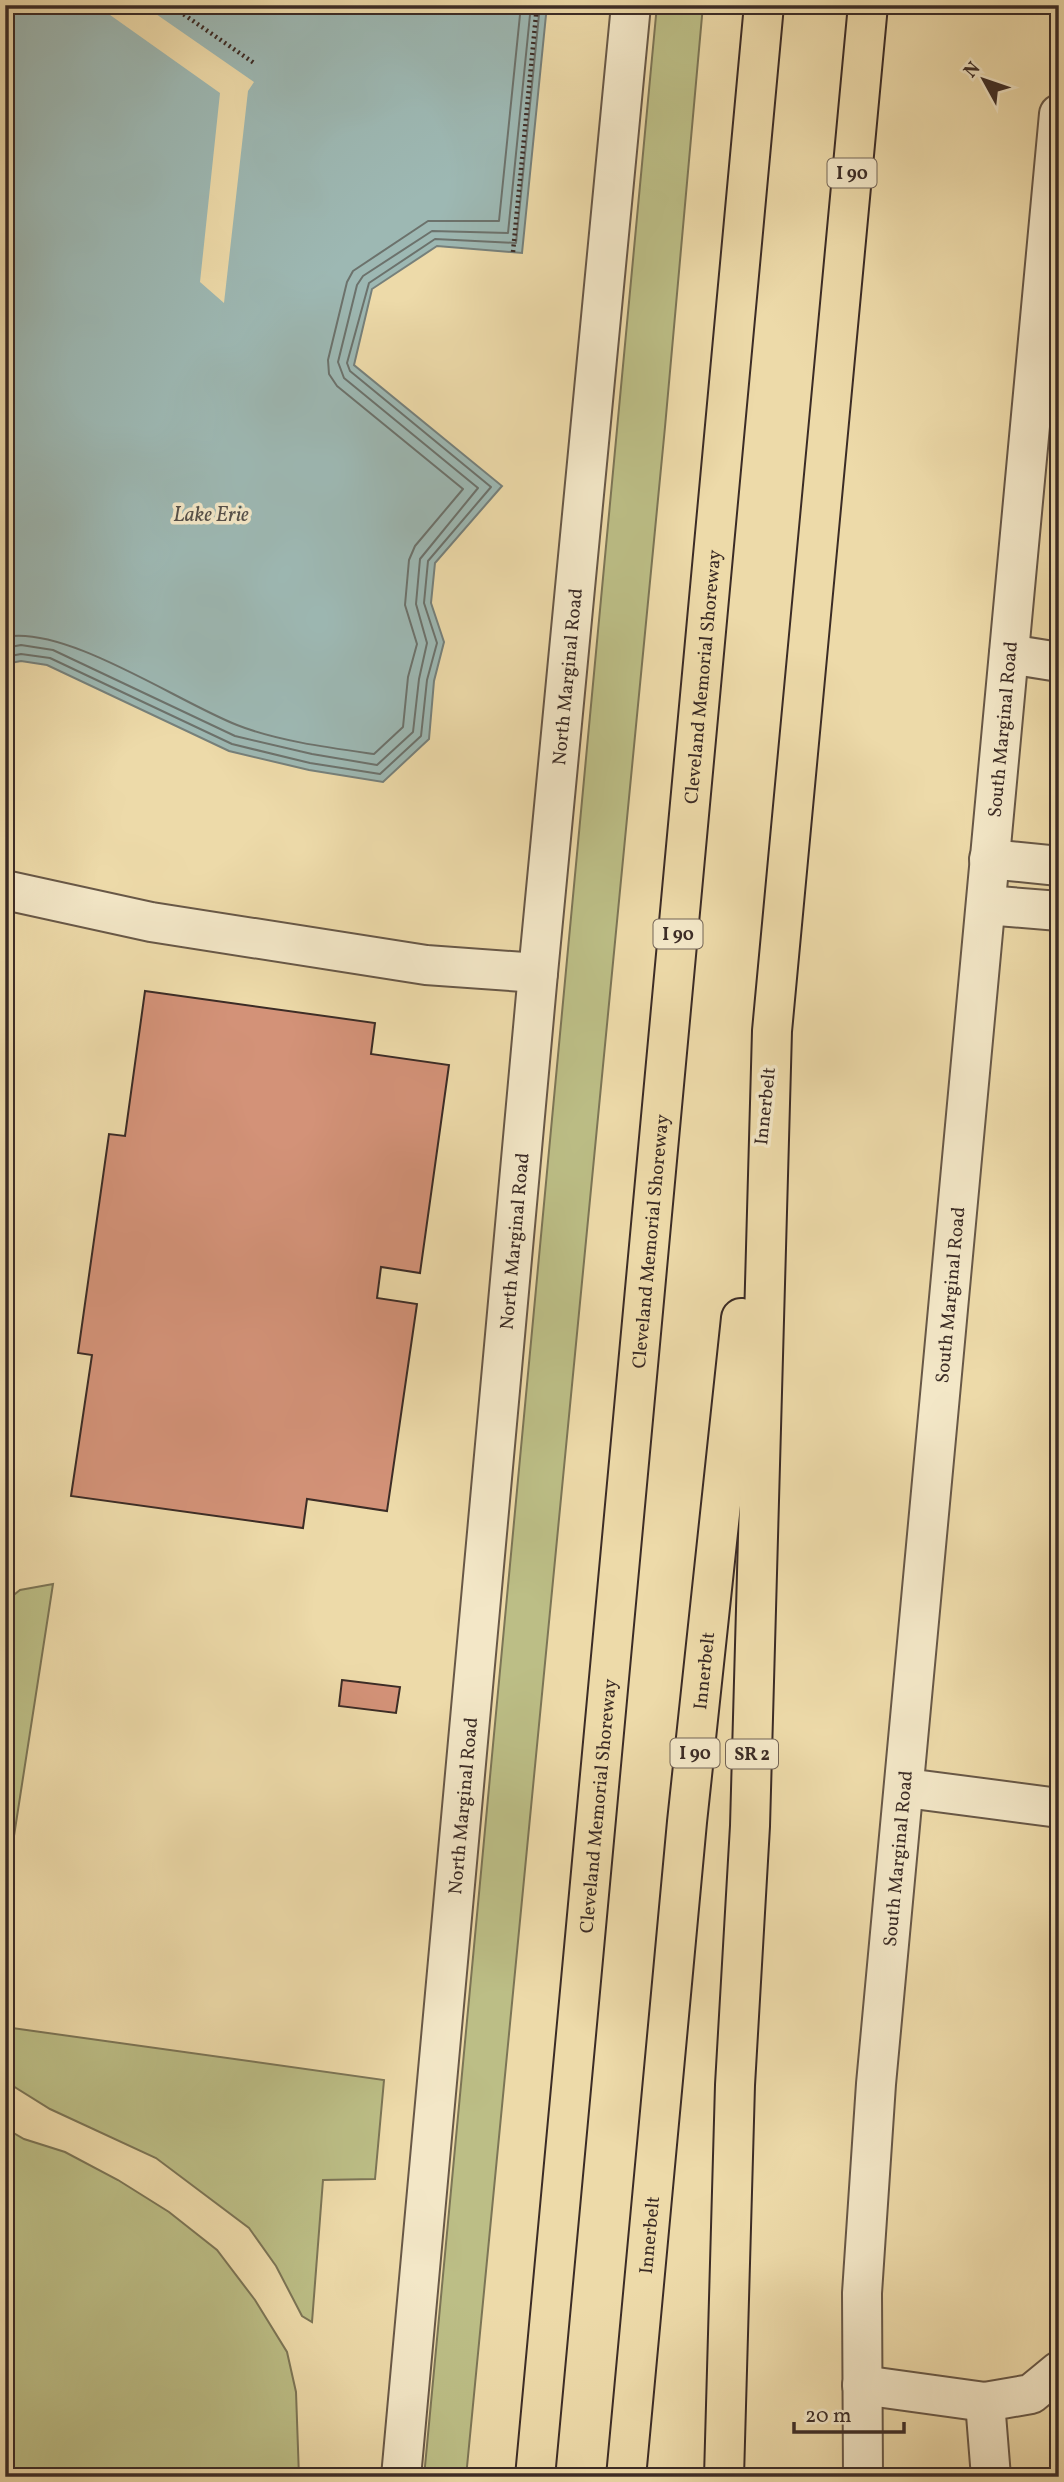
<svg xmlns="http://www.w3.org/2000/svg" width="1064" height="2482" viewBox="0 0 1064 2482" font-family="Vollkorn,serif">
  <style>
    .green { fill: #bcbe86; stroke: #7c7556; stroke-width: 2 }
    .water { fill: #9db8b3; stroke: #76807b; stroke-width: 2 }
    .pier { fill: #eddaa9 }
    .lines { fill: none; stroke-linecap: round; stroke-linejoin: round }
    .shore { stroke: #6c726c; stroke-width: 2 }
    .building { fill: #d39278; stroke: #3c2c26; stroke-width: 2 }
    .minor-casing { stroke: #685847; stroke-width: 42 }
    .highway-casing { stroke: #3c2c26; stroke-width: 42 }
    .path { stroke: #3c2c26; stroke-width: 4.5; stroke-dasharray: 2 3.5; stroke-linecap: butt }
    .minor { stroke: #f3e7c7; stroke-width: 38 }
    .highway { stroke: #eddaa9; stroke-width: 38 }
    .labels { text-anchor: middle; stroke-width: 7; stroke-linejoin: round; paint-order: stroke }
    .shield { fill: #f3e7c7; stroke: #736456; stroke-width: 2 }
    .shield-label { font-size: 18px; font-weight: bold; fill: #3c2c26 }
    .street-label { font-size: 19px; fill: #3c2c26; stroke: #f3e7c7 }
    .water-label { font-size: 21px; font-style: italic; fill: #544f49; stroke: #f3e7c7 }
  </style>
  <rect width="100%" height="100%" fill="#eddaa9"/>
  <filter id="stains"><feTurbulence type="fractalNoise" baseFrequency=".00286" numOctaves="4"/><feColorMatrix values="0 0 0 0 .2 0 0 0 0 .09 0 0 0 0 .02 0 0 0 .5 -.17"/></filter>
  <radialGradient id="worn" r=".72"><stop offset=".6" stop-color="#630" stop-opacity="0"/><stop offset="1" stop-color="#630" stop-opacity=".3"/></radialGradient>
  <path class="green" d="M 657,5 L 703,5 L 665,427 L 466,2477 L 424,2477 Z
    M 53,1584 L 5,1894 L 5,1602 L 20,1590 Z
    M 5,2027 L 384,2080 L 375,2179 L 323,2180 L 312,2322 L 302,2316 L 276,2266 L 249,2228 L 156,2158 L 50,2109 L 5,2081 Z
    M 5,2128 L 24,2139 L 65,2152 L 118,2180 L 169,2212 L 217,2250 L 255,2300 L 287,2352 L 296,2392 L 299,2477 L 5,2477 Z"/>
  <path class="water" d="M 5,5 L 547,5 L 522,253 L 437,246 L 372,289 L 354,365 L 502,486 L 435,563 L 431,603 L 444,642 L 434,681 L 429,739 L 383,782 L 309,770 L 229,751 L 47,665 L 21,661 L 5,664 Z"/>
  <path class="pier" d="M 96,5 L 143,5 L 254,82 L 248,91 L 224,303 L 200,282 L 220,93 Z"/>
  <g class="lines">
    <path class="shore" d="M 5,637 C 66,625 178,702 237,725 C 277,741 331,748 374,754 L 403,727 L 408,677 L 417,644 L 405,605 L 409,560 L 415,546 L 463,489 L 337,386 L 329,374 L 328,360 L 347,282 L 353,271 L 428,221 L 499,221 L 521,5
      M 5,648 L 21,645 L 53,650 L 235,736 L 312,754 L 377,765 L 413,732 L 419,679 L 427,643 L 416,604 L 420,559 L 478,488 L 344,378 L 338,362 L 357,285 L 363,276 L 432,231 L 508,233 L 531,5
      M 5,657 L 21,654 L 50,658 L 232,744 L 310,763 L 380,774 L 421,736 L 427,680 L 437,643 L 424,603 L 428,561 L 491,487 L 350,371 L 347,363 L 369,283 L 435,239 L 516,243 L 540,5"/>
  </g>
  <path class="building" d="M 145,991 L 375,1023 L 371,1054 L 449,1065 L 420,1273 L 381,1267 L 377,1298 L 417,1304 L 387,1511 L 307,1499 L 303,1528 L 71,1496 L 92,1355 L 78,1353 L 109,1134 L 125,1136 Z
    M 342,1680 L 400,1687 L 396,1713 L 339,1706 Z"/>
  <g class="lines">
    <g class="minor-casing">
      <g id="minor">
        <path d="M 1009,654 L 1059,662"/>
        <path d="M 989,859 L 1059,866"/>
        <path d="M 5,890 L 151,922 L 426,965 L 538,973"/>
        <path d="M 986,905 L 1059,911"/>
        <path d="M 906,1788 L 1059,1808"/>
        <path d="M 862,2385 L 985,2402"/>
        <path id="s1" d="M 401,2477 L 538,973 L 631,5"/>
        <path id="s2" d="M 863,2477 L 862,2293 L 876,2084 L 1059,114"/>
        <path d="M 991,2477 L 985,2402 L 1031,2394 L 1059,2371"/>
      </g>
    </g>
    <g class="highway-casing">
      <g id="highway">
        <path id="s3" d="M 535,2477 L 764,5"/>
        <path id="s4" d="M 626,2477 L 687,1822 L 741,1318"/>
        <path d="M 724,2477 L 735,2085 L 750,1826 L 772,1031 L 868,5"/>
      </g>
    </g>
    <path class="path" d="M 170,5 L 254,63
      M 513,252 L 537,5"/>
    <use href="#minor" class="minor"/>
    <use href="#highway" class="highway"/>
  </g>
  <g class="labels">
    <g class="shield">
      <rect x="827.5" y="158.5" width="49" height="29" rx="5"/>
      <rect x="653.5" y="919.5" width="49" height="29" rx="5"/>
      <rect x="670.5" y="1738.5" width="49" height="29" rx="5"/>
      <rect x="726" y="1739.5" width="52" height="29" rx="5"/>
    </g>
    <g class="shield-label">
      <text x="852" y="179">I 90</text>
      <text x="678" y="940">I 90</text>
      <text x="695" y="1759">I 90</text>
      <text x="752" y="1760">SR 2</text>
    </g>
    <g class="street-label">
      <text dy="7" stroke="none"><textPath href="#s1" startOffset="1808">North Marginal Road</textPath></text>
      <text dy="7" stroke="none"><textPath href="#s3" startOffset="1808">Cleveland Memorial Shoreway</textPath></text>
      <text dy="7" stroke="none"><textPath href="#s2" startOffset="1754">South Marginal Road</textPath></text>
      <text transform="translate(764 1106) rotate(-84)" y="7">Innerbelt</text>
      <text dy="7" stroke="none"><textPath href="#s1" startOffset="1241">North Marginal Road</textPath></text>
      <text dy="7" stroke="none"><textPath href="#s3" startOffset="1241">Cleveland Memorial Shoreway</textPath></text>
      <text dy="7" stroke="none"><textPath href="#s2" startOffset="1186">South Marginal Road</textPath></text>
      <text dy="7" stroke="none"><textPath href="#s4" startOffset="810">Innerbelt</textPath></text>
      <text dy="7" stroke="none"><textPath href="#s1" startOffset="674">North Marginal Road</textPath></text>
      <text dy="7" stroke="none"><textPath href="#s3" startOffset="674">Cleveland Memorial Shoreway</textPath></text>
      <text dy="7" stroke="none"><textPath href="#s2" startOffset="620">South Marginal Road</textPath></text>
      <text dy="7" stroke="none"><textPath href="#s4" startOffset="243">Innerbelt</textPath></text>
    </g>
    <g class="water-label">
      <text x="211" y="521">Lake Erie</text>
    </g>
  </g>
  <rect width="1064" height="2482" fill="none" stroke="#eddaa9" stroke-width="28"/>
  <rect x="7" y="7" width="1050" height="2468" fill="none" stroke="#3c2c26" stroke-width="3.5"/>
  <rect x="14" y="14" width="1036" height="2454" fill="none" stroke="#3c2c26" stroke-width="2"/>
  <g transform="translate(984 80) rotate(310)" stroke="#f3e7c7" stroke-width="5" paint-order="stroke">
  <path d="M0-5L12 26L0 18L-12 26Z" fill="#3c2c26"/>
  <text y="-10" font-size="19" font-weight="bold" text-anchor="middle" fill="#3c2c26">N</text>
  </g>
  <path d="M794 2422v10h110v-10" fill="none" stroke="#3c2c26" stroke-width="3.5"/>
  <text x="805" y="2422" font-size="21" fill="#3c2c26" stroke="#f3e7c7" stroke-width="5" paint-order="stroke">20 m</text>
  <rect width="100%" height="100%" filter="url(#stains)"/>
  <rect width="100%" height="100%" fill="url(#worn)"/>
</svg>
